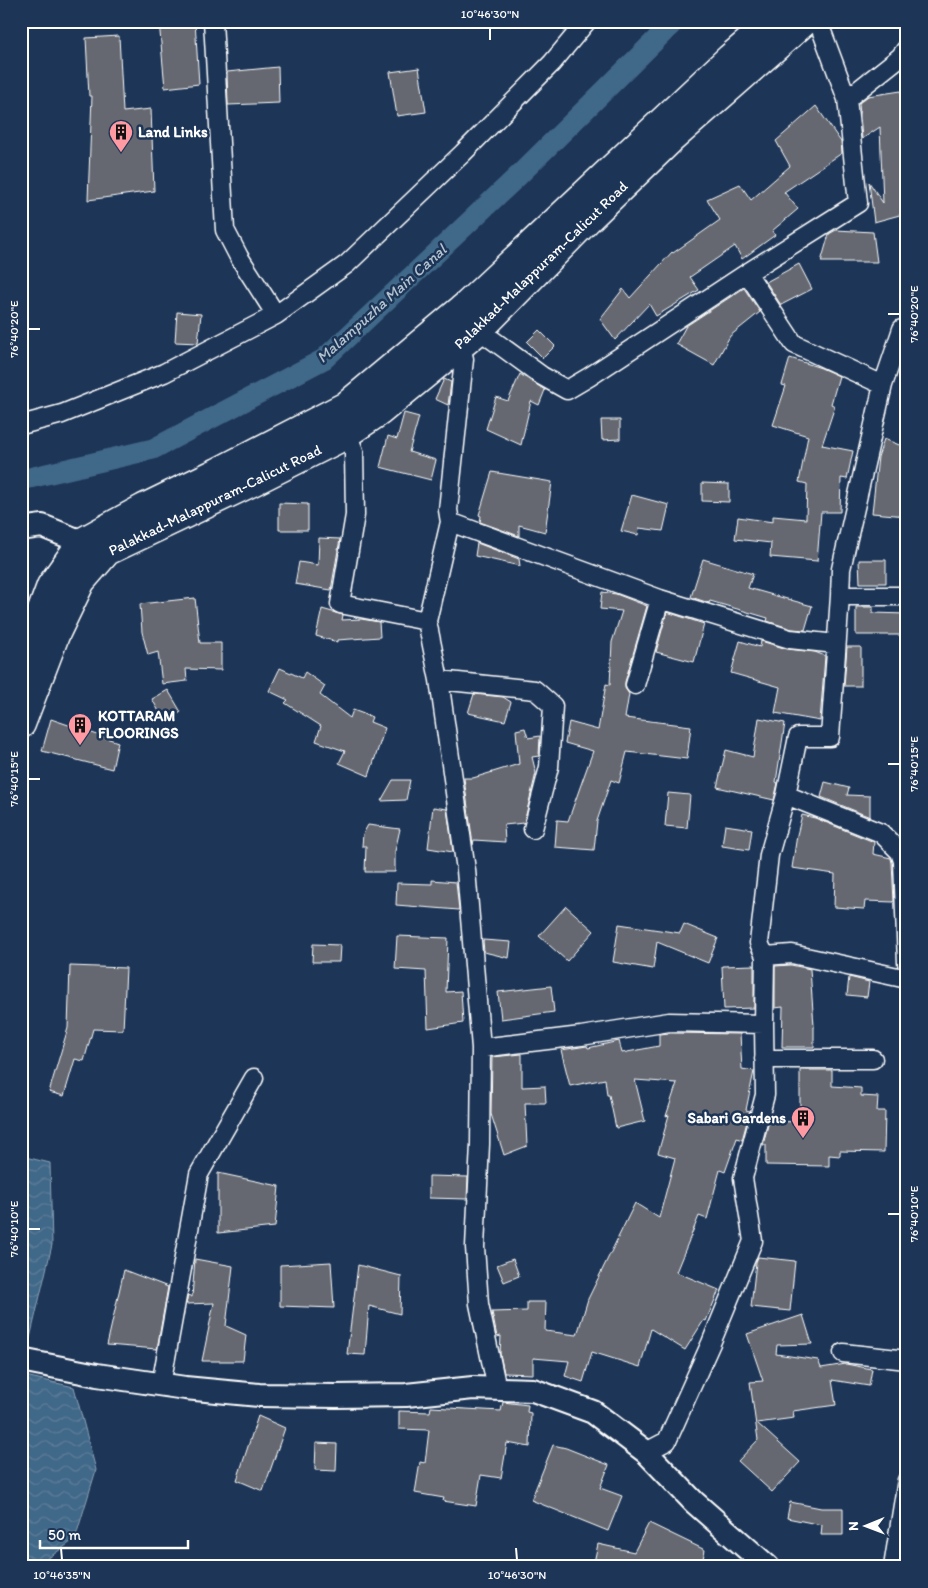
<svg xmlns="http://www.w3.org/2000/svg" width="928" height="1588" viewBox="0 0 928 1588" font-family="Itim,sans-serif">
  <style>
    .water { fill: url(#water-waves); stroke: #8da4b8 }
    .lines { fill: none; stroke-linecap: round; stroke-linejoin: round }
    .canal { stroke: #416788; stroke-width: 21 }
    .building { fill: #65686f; stroke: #fff }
    .minor-casing { stroke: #fff; stroke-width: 21 }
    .tertiary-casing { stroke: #fff; stroke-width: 26 }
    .trunk-casing { stroke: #fff; stroke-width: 31 }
    .minor { stroke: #1d3557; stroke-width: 18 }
    .tertiary { stroke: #1d3557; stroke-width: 22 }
    .trunk { stroke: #1d3557; stroke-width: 28 }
    .ticks { fill: none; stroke: #fff; stroke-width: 2 }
    .labels { text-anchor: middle; stroke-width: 5; stroke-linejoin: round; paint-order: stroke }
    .poi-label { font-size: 15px; font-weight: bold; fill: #fff; stroke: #1d3557; text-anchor: start }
    .street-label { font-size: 15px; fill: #fff; stroke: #1d3557 }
    .water-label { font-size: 16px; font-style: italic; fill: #b3c2cf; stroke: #1d3557 }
    .neatline { fill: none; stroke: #fff; stroke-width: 2 }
    .ticks-label { font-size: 12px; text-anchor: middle; fill: #fff }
  </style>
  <defs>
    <pattern id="water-waves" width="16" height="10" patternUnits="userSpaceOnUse" patternTransform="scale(1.25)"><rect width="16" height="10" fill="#416788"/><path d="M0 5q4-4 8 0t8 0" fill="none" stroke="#5e7e9a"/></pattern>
  </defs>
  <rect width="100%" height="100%" fill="#1d3557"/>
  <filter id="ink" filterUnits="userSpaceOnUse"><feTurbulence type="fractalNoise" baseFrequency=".02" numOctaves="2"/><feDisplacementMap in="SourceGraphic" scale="10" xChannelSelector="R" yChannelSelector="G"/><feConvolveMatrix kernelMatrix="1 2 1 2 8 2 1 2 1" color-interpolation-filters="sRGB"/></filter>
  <g filter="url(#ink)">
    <path class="water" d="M 21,1156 L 50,1163 L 52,1245 L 30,1338 L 21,1336 Z
      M 21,1375 L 74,1387 L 96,1470 L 75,1539 L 36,1567 L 21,1567 Z"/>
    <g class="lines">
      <path class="canal" d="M 21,480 L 153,449 L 324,359 L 518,176 L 675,21"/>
    </g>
    <path class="building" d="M 159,21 L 195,21 L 199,84 L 165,88 Z
      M 119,36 L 123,112 L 151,109 L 154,191 L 88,200 L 92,96 L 89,96 L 86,38 Z
      M 278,67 L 279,103 L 228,105 L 227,72 Z
      M 419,68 L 426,112 L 397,116 L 390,72 Z
      M 901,91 L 907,141 L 907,213 L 874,222 L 869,182 L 883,203 L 880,127 L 862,139 L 859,103 L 868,96 Z
      M 816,106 L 841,142 L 842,153 L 784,192 L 798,209 L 772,231 L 775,235 L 742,259 L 735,246 L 690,277 L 699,290 L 656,316 L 649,304 L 615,340 L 600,319 L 623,289 L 630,298 L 672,252 L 673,253 L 720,220 L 707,199 L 740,184 L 751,200 L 790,166 L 776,141 Z
      M 836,230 L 873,232 L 877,262 L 821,262 L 829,234 Z
      M 799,264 L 812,289 L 781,305 L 766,282 Z
      M 744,288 L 760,312 L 730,336 L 714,365 L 676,344 L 686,326 Z
      M 177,312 L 201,314 L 198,343 L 175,342 Z
      M 539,330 L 555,346 L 543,358 L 527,342 Z
      M 790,358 L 821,368 L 839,376 L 831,404 L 835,406 L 822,445 L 853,451 L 847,479 L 841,478 L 840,512 L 821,512 L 817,561 L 770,557 L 771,543 L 735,539 L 738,517 L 773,522 L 773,516 L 806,519 L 807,484 L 799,482 L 808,436 L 773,425 L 786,386 L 782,385 Z
      M 520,374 L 545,390 L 539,405 L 531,401 L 521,445 L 486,429 L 496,397 L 508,401 Z
      M 444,379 L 451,382 L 448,405 L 435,399 Z
      M 404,413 L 419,417 L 409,452 L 436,460 L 431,480 L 380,467 L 388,436 L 397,439 Z
      M 601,420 L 620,420 L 620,439 L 602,440 Z
      M 884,439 L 907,448 L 907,516 L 872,513 L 878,457 Z
      M 492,472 L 552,482 L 545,532 L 519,525 L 519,536 L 480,522 L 481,516 L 479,515 Z
      M 702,483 L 729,484 L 729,502 L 702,501 Z
      M 632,495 L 669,505 L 663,531 L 639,528 L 638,535 L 621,531 Z
      M 279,503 L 308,504 L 308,530 L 279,530 Z
      M 319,538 L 340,539 L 331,590 L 295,584 L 299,562 L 318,565 Z
      M 477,543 L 519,559 L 520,566 L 475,556 Z
      M 703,559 L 753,574 L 748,588 L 812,606 L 805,630 L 792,629 L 767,621 L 768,618 L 710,601 L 709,603 L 691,597 Z
      M 859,560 L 886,560 L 886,583 L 860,583 Z
      M 602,592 L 616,594 L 647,606 L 625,682 L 625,688 L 629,694 L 625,718 L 691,726 L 687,759 L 627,752 L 619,783 L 611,780 L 597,821 L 594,850 L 555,847 L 557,820 L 568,821 L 593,751 L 565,743 L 569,722 L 598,730 L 606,684 L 610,685 L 612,642 L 622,611 L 600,609 Z
      M 195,598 L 200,643 L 221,643 L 221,670 L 186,669 L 187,681 L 162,684 L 158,652 L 148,655 L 142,632 L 140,604 Z
      M 856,607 L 873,607 L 873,613 L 907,614 L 907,635 L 856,635 Z
      M 322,609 L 343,615 L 342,620 L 361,619 L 379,622 L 380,637 L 337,640 L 337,642 L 316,636 Z
      M 667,612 L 704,624 L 694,662 L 656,652 Z
      M 740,641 L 760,647 L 761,641 L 787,649 L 815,652 L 825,656 L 820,721 L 775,713 L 780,687 L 731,673 Z
      M 847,647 L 861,647 L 861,686 L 844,686 Z
      M 280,668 L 302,678 L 305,672 L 325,686 L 320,695 L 350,718 L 353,710 L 372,717 L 370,722 L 385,728 L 369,776 L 339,763 L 345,751 L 316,741 L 321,726 L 285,703 L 288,700 L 269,691 Z
      M 168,690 L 181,712 L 165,722 L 152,699 Z
      M 474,694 L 503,697 L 511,702 L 505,721 L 468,713 Z
      M 759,718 L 785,723 L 776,782 L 778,783 L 774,800 L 717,787 L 726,750 L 753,757 Z
      M 51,719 L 118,742 L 112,769 L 42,751 Z
      M 525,728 L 528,738 L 540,736 L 539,756 L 532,757 L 536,773 L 524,823 L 504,825 L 505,842 L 474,840 L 473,845 L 464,778 L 473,778 L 519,764 L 516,730 Z
      M 393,780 L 410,780 L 406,800 L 381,801 Z
      M 825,782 L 849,788 L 847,795 L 870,796 L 870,817 L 821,797 Z
      M 668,793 L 690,795 L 687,828 L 665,826 Z
      M 433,807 L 447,809 L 453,852 L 428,848 Z
      M 802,815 L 815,818 L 874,842 L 873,854 L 891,858 L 892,863 L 894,902 L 865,901 L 864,909 L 834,907 L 835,874 L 792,868 L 797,835 Z
      M 368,825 L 400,829 L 395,851 L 395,872 L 365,872 L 366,846 L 362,846 L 363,834 Z
      M 725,825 L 752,829 L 749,850 L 722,846 Z
      M 432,880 L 456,882 L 459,910 L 396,905 L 397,883 L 432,884 Z
      M 566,906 L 594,931 L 567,961 L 539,936 Z
      M 619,924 L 680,933 L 684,924 L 718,938 L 708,963 L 657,942 L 653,969 L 613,962 Z
      M 397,936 L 448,938 L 446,992 L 461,991 L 463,1023 L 428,1028 L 426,971 L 395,969 Z
      M 483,940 L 511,942 L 509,958 L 484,952 Z
      M 313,944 L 340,945 L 339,962 L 312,962 Z
      M 754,965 L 754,1008 L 724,1009 L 722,966 Z
      M 791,965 L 810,969 L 814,1026 L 814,1047 L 782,1047 L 783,1007 L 775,1008 L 775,966 Z
      M 70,966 L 126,968 L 123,1030 L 93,1029 L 84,1061 L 75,1059 L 64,1096 L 49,1092 L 68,1028 Z
      M 849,977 L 869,982 L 867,997 L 847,995 Z
      M 551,986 L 554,1012 L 501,1019 L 498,992 Z
      M 670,1033 L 740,1034 L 742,1069 L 754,1071 L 746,1110 L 750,1111 L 742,1140 L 737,1138 L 725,1172 L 720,1170 L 707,1219 L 699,1216 L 676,1272 L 719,1290 L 706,1321 L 704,1320 L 685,1350 L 651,1329 L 640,1367 L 592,1352 L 583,1382 L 565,1376 L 569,1361 L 533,1358 L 533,1374 L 504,1373 L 500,1354 L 501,1336 L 497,1337 L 492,1312 L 527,1311 L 527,1302 L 546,1302 L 545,1331 L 577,1335 L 588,1299 L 635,1203 L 659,1218 L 675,1158 L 658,1153 L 669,1115 L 666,1116 L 677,1083 L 635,1080 L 645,1121 L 616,1128 L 609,1095 L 607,1095 L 605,1079 L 570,1086 L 561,1050 L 587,1046 L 588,1048 L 619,1041 L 622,1053 L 659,1046 L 659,1034 Z
      M 522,1054 L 522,1087 L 545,1086 L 546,1103 L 525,1103 L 527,1146 L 504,1155 L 491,1114 L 492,1057 Z
      M 800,1070 L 832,1070 L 832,1086 L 861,1088 L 861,1096 L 878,1097 L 877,1111 L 885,1111 L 884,1152 L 840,1151 L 840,1156 L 829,1155 L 829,1166 L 766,1165 L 766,1145 L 763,1145 L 769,1121 L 800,1122 Z
      M 218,1173 L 279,1186 L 275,1227 L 218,1233 Z
      M 429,1176 L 468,1177 L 467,1199 L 429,1198 Z
      M 758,1257 L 795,1261 L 790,1311 L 751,1307 L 756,1262 Z
      M 195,1259 L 233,1266 L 226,1326 L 246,1335 L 243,1361 L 202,1361 L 214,1303 L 186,1304 L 188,1295 L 192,1297 Z
      M 513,1259 L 519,1276 L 504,1282 L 497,1265 Z
      M 331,1262 L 334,1308 L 280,1306 L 280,1265 Z
      M 358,1265 L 401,1276 L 400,1314 L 369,1306 L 365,1355 L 347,1354 Z
      M 124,1270 L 168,1287 L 157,1349 L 107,1345 Z
      M 803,1315 L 812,1344 L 777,1345 L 776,1354 L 818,1360 L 821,1368 L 846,1364 L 872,1369 L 869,1386 L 832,1380 L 836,1405 L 793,1411 L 794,1418 L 757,1423 L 800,1462 L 772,1492 L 738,1461 L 758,1440 L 750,1382 L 763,1381 L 747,1334 Z
      M 503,1402 L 528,1405 L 527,1412 L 531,1413 L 530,1447 L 507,1443 L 501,1478 L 481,1475 L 476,1506 L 443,1501 L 444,1498 L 415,1493 L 420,1462 L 425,1463 L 429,1430 L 399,1429 L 399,1411 L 430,1412 L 431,1407 L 501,1411 Z
      M 258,1416 L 285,1428 L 263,1491 L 237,1480 Z
      M 316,1443 L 337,1444 L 336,1471 L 315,1470 Z
      M 553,1445 L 566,1448 L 609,1465 L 600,1488 L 622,1496 L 608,1531 L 531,1500 Z
      M 790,1502 L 821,1508 L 843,1508 L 843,1535 L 821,1535 L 822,1525 L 787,1518 Z
      M 649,1523 L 705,1550 L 701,1567 L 593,1567 L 598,1544 L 634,1552 Z"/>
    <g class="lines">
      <g class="minor-casing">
        <path id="minor" d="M 213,21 L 225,230 L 239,257 L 276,315 L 347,264 L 463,153 L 552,63 L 587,21
          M 847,99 L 900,57 L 907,48
          M 747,273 L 794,344 L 883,385 L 841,569 L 840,596
          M 479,330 L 542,376 L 567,390 L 589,377 L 747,273 L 858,203 L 847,99 L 818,21
          M 461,346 L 464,359 L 448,510 L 450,522 L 427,621 L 439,680 L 466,870 L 481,1048
          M 883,385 L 902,329 L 907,329
          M 21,425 L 62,414 L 164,373 L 276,315
          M 347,433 L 354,451 L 355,515 L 340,604 L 427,621
          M 450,522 L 660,599 L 790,639 L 836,644
          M 439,680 L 535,690 L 553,706 L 549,767 L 533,829
          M 635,685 L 660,599
          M 786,795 L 881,833 L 900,852 L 903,861 L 907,963
          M 765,956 L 759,943 L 769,855 L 786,795 L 798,737 L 830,737 L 840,596 L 907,596
          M 764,1024 L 765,956 L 792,954 L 907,979
          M 764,1059 L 873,1059
          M 843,1353 L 907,1360
          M 161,1385 L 199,1174 L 254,1078
          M 497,1389 L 479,1304 L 475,1247 L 480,1144 L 481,1048 L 581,1036 L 669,1022 L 764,1024 L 765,1095 L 743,1178 L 753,1241 L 711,1343 L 667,1441 L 646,1452
          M 893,1567 L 907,1480"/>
      </g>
      <g class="tertiary-casing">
        <path id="tertiary" d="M 21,529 L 42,526 L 82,542
          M 21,1360 L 97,1375 L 185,1388 L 259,1395 L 336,1396 L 406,1395 L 473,1388 L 533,1390 L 593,1412 L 646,1452 L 694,1502 L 768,1567"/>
      </g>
      <g class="trunk-casing">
        <path id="trunk" d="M 21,667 L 51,586 L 82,542 L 144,508 L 218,472 L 346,406 L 467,305 L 730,58 L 773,21
          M 21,724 L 55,635 L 81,581 L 107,551 L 250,483 L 338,439 L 380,411 L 479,330 L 588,219 L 671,139 L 805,21"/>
      </g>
      <use href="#minor" class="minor"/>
      <use href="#tertiary" class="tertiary"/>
      <use href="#trunk" class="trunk"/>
    </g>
  </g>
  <path class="ticks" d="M 490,28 L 490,40M 888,314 L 900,314M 28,329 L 40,329M 888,764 L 900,764M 28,779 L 40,779M 888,1214 L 900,1214M 28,1229 L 40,1229M 61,1548 L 62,1560M 516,1548 L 517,1560"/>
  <defs>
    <g id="building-pin" transform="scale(1.25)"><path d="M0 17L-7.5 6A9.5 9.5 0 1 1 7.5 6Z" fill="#ff9aa2" stroke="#1d3557"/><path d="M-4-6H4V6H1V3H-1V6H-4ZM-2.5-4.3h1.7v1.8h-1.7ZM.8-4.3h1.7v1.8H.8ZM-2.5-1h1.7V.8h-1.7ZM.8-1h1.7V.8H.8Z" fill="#111"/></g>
  </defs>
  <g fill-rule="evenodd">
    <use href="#building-pin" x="121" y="132"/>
    <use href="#building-pin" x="80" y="725"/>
    <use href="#building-pin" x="803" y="1118"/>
  </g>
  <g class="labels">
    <g class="poi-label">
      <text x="138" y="137">Land Links</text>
      <text x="98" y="721">KOTTARAM<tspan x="98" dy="17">FLOORINGS</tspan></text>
      <text x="786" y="1123" text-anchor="end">Sabari Gardens</text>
    </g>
    <g class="street-label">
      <text transform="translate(541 265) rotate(-44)" y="5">Palakkad-Malappuram-Calicut Road</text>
      <text transform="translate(215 500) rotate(-26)" y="5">Palakkad-Malappuram-Calicut Road</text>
    </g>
    <g class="water-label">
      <text transform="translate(381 303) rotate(-42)" y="6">Malampuzha Main Canal</text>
    </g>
  </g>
  <rect width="928" height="1588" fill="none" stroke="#1d3557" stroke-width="55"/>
  <g transform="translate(866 1526) rotate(269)" stroke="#1d3557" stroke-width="4" paint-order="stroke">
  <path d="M0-4L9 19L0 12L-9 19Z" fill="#ffffff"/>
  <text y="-8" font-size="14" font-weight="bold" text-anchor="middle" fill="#ffffff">N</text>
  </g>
  <path d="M40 1540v8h148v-8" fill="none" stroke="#ffffff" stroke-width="2.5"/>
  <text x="48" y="1540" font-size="15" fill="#ffffff" stroke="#1d3557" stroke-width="4" paint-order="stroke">50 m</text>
  <rect x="28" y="28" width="872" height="1532" class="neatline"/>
  <g class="ticks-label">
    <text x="490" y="18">10°46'30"N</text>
    <text transform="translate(914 314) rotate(-90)" y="4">76°40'20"E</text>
    <text transform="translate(14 329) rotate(-90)" y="4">76°40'20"E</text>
    <text transform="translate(914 764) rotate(-90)" y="4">76°40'15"E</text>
    <text transform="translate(14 779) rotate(-90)" y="4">76°40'15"E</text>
    <text transform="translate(914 1214) rotate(-90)" y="4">76°40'10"E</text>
    <text transform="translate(14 1229) rotate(-90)" y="4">76°40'10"E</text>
    <text x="62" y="1579">10°46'35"N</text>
    <text x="517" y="1579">10°46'30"N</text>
  </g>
</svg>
